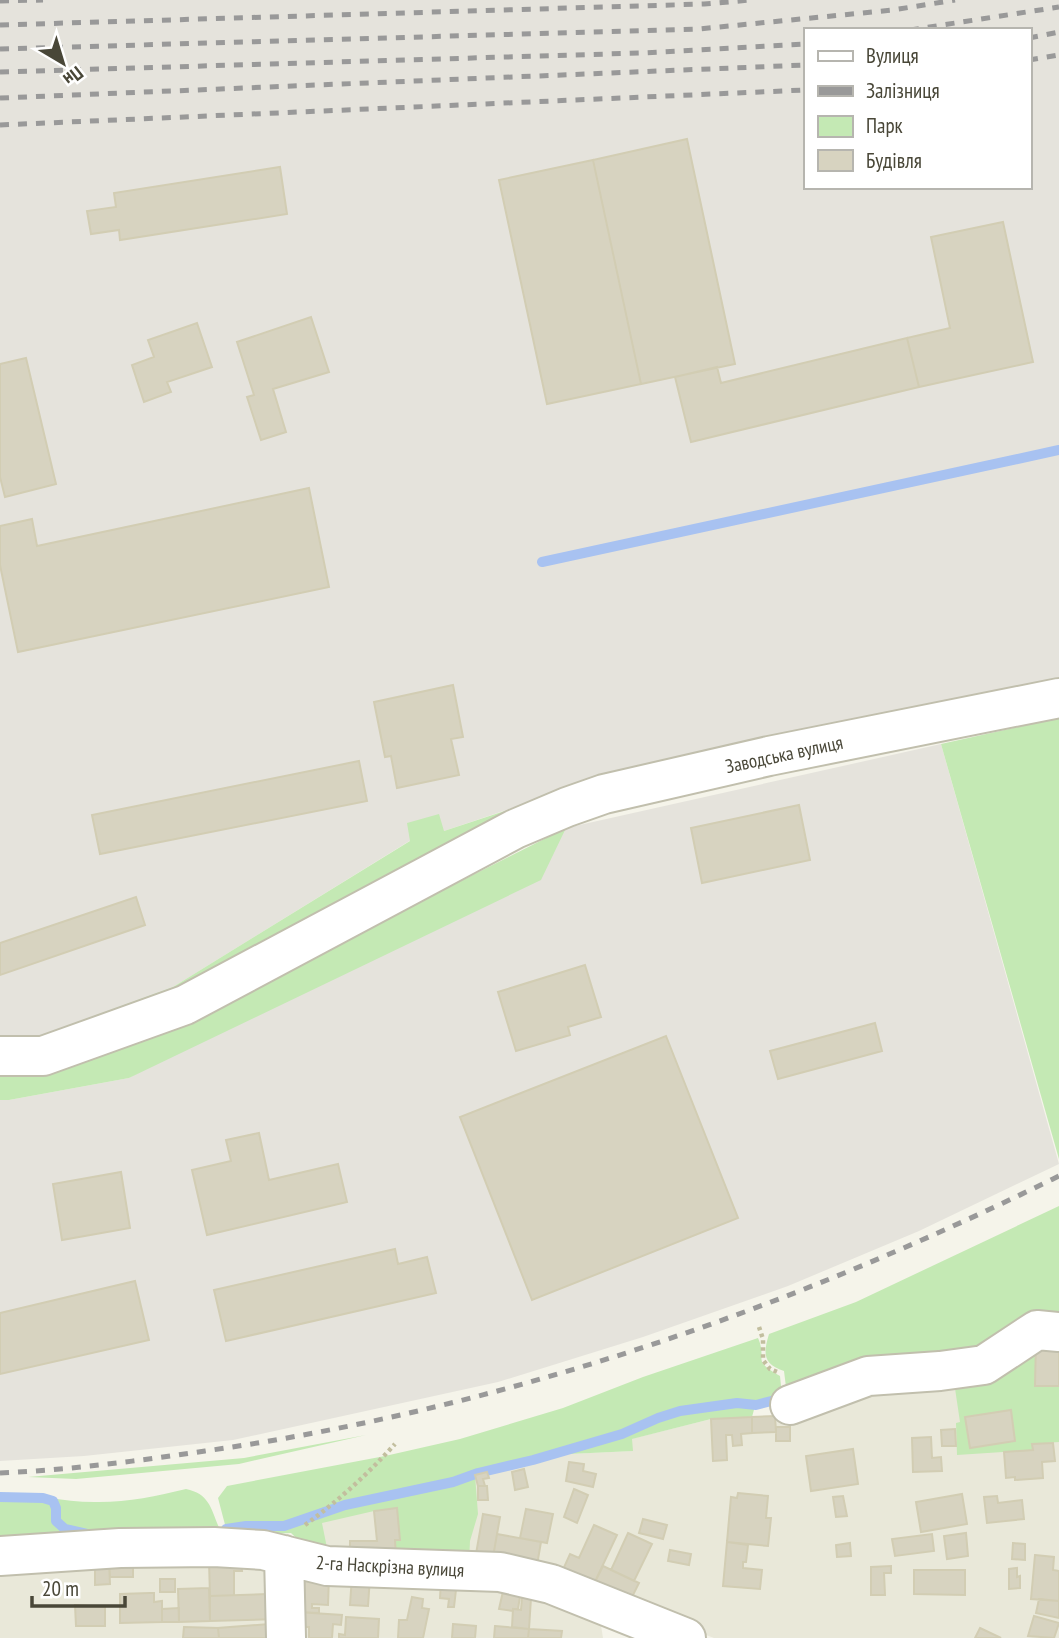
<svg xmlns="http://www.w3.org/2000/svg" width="1059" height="1638" viewBox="0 0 1059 1638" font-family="'PT Sans Narrow',sans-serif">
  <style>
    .residential { fill: #e9e8d9 }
    .industrial { fill: #e5e3dc; fill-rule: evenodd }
    .green { fill: #c4e9b4 }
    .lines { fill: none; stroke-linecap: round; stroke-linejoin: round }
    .stream { stroke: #a8c2f1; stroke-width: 10 }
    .building { fill: #d7d3c0; stroke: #d2cdb3; stroke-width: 2 }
    .minor-casing { stroke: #c1bfad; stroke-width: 42 }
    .path { stroke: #c2be9e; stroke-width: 4.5; stroke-dasharray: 3.5 3.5; stroke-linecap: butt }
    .minor { stroke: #fff; stroke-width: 38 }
    .rail { stroke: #999; stroke-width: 5; stroke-dasharray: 9 9; stroke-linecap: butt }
    .labels { text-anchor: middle; stroke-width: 5; stroke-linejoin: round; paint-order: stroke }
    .street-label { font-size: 19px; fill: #494738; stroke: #fff }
  </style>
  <rect width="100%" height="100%" fill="#f5f4ea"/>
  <path class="residential" d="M 1059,1339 L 1059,1638 L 714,1638 L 628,1605 L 350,1559 L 292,1533 L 358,1499 L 569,1454 L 632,1451 L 631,1439 L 711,1419 L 775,1416 Z
    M 265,1559 L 278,1638 L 0,1638 L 0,1570 Z
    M 294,1571 L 497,1580 L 600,1619 L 603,1638 L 290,1638 Z"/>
  <path class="industrial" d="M 0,0 L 1059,0 L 1059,686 L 568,789 L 444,831 L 408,823 L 411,840 L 173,987 L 39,1036 L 0,1036 ZM 805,30 L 1029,30 L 1029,187 L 805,187 Z
    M 941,744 L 1059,1164 L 919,1231 L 788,1286 L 643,1337 L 498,1382 L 233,1440 L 84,1456 L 0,1461 L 0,1100 L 9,1100 L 129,1078 L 566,828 Z"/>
  <path class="green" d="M 1059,718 L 1059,1159 L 941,744 Z
    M 568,790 L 178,994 L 40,1045 L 0,1044 L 0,1036 L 39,1036 L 173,987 L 410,841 L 407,823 L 439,814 L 444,831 Z
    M 566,828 L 541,880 L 129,1078 L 9,1100 L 0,1100 L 0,1070 L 191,1017 Z
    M 1059,1206 L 1059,1320 L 958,1366 L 786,1387 L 784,1371 C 763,1364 763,1354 769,1334 L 856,1302 Z
    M 758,1338 C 768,1361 750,1359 780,1376 L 781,1386 L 786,1397 L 776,1402 L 755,1406 L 752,1417 L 711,1419 L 632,1439 L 633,1451 L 569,1454 L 475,1475 L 478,1514 L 470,1541 L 469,1562 L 396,1558 L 395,1540 L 399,1540 L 396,1508 L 374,1511 L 322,1523 L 329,1558 L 309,1550 L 291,1533 L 228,1536 L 218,1498 L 227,1486 L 385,1456 L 460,1439 L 563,1408 L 643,1377 Z
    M 1059,1339 L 1059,1442 L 1033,1444 L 1033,1450 L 957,1455 L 956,1423 L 960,1422 L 953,1375 Z
    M 366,1435 L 239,1464 L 76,1479 L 28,1477 L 244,1458 Z
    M 186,1489 C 210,1494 211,1509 220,1530 L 0,1548 L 0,1493 C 33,1493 66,1503 99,1502 C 129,1502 157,1496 186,1489 Z"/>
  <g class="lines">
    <path class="stream" d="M 542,562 L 1059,450
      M 0,1497 L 43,1498 L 53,1501 L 56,1508 L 56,1521 L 65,1529 L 87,1534
      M 226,1529 L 246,1526 L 284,1526 L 345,1505 L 453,1482 L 478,1473 L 533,1460 L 622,1434 L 658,1418 L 680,1411 L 737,1403 L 756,1405 L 783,1398"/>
  </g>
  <path class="building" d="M 687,139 L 735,364 L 641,384 L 593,160 Z
    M 593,160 L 641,384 L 547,404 L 499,180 Z
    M 280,167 L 287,214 L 120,240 L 119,230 L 91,234 L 87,211 L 116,207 L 114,193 Z
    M 1003,222 L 1033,362 L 919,387 L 907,338 L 950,328 L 931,237 Z
    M 311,317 L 329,372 L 273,389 L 286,432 L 261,440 L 247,397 L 254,395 L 237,342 Z
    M 197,323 L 212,367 L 167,382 L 171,392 L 144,402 L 132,365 L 154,357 L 148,340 Z
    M 907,338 L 919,387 L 691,442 L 675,377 L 717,367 L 721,383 Z
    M 26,358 L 56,484 L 5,497 L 0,477 L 0,364 Z
    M 309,488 L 329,587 L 18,652 L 0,565 L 0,526 L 32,519 L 37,546 Z
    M 453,685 L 463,737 L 451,739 L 459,775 L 397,788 L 391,756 L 385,757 L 374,702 Z
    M 359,761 L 367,801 L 100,854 L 92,815 Z
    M 799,805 L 810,860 L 702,883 L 691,828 Z
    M 136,897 L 145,925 L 0,975 L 0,943 Z
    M 585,965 L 601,1017 L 568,1027 L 570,1035 L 516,1051 L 498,992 Z
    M 875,1023 L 882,1051 L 778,1079 L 770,1051 Z
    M 666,1036 L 738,1218 L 532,1300 L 460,1117 Z
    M 259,1133 L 269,1180 L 338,1164 L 347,1202 L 207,1235 L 192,1170 L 231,1161 L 226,1140 Z
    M 121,1172 L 130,1228 L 62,1240 L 53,1184 Z
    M 395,1249 L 398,1264 L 427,1257 L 436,1293 L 226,1341 L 214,1290 Z
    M 135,1281 L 149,1340 L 0,1374 L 0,1313 Z
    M 1036,1341 L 1059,1342 L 1059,1386 L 1035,1386 Z
    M 1011,1410 L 1015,1441 L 970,1448 L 965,1417 Z
    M 775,1416 L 776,1432 L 752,1433 L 752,1417 Z
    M 752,1417 L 752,1433 L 741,1434 L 742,1445 L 733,1446 L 732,1435 L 726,1435 L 727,1460 L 713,1461 L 711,1419 Z
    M 776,1427 L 790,1427 L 790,1441 L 776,1441 Z
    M 955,1429 L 956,1446 L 942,1446 L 941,1430 Z
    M 931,1437 L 932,1458 L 941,1457 L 942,1471 L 913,1472 L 912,1438 Z
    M 1053,1443 L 1055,1461 L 1042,1462 L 1043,1478 L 1015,1480 L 1015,1477 L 1006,1478 L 1004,1452 L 1033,1450 L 1032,1444 Z
    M 853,1449 L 858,1484 L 811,1491 L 806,1456 Z
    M 569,1462 L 584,1464 L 583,1471 L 596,1474 L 593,1487 L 566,1481 Z
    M 524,1469 L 528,1487 L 515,1490 L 512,1472 Z
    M 487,1472 L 489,1478 L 483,1479 L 485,1486 L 478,1486 L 475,1475 Z
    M 478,1486 L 487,1486 L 488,1500 L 478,1500 Z
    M 574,1489 L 588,1495 L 577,1523 L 564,1517 Z
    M 738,1493 L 768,1496 L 766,1518 L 771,1518 L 768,1546 L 727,1542 L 731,1497 L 737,1498 Z
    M 962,1494 L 967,1524 L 921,1532 L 916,1502 Z
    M 843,1496 L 847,1516 L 836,1517 L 833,1497 Z
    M 997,1496 L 998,1503 L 1022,1500 L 1024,1519 L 987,1523 L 984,1497 Z
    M 397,1508 L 400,1540 L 395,1540 L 396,1558 L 350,1559 L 350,1541 L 377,1541 L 374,1511 Z
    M 526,1509 L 553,1514 L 547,1543 L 520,1538 Z
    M 483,1514 L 500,1517 L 493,1557 L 476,1554 Z
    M 643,1519 L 667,1525 L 663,1539 L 639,1533 Z
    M 594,1525 L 617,1535 L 592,1588 L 561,1574 L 570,1554 L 579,1558 Z
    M 628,1533 L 652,1544 L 634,1581 L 611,1570 Z
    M 966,1533 L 968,1556 L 947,1559 L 944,1536 Z
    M 497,1534 L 541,1542 L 537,1565 L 493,1557 Z
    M 932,1534 L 934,1551 L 895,1556 L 892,1539 Z
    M 727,1542 L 748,1545 L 746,1562 L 743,1562 L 743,1568 L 762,1570 L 760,1589 L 723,1586 Z
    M 850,1543 L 851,1556 L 837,1557 L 836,1545 Z
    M 1013,1543 L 1025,1544 L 1025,1560 L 1012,1559 Z
    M 670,1550 L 691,1554 L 689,1565 L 668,1561 Z
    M 1035,1555 L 1054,1557 L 1053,1570 L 1059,1571 L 1059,1601 L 1031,1599 Z
    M 133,1560 L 133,1577 L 110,1577 L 109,1561 Z
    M 241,1560 L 242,1571 L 234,1571 L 234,1596 L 210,1596 L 209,1561 Z
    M 95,1561 L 109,1561 L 110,1584 L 95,1585 Z
    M 603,1566 L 639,1583 L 628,1605 L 592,1588 Z
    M 891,1566 L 891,1573 L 884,1573 L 885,1595 L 871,1595 L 871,1567 Z
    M 1017,1568 L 1017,1577 L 1020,1576 L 1020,1588 L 1009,1589 L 1009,1569 Z
    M 914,1570 L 965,1570 L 965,1595 L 914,1594 Z
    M 298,1575 L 329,1576 L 328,1605 L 312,1604 L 312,1608 L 319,1608 L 319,1613 L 297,1612 Z
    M 352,1576 L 370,1577 L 368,1606 L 350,1605 Z
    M 160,1579 L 175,1579 L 175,1592 L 160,1592 Z
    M 441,1580 L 457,1581 L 454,1607 L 448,1607 L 449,1599 L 440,1598 Z
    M 504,1587 L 521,1590 L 518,1609 L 513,1609 L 513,1611 L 499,1609 Z
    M 209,1588 L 210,1621 L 179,1622 L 178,1589 Z
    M 150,1593 L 154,1593 L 154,1602 L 162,1601 L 162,1622 L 120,1623 L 120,1594 Z
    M 268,1594 L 277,1619 L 210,1621 L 210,1596 Z
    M 412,1597 L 423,1599 L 422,1608 L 429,1609 L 423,1638 L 398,1638 L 399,1620 L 407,1620 Z
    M 522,1598 L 531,1598 L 529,1629 L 512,1627 L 513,1609 L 521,1610 Z
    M 1039,1599 L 1059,1601 L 1059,1618 L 1036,1613 Z
    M 75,1605 L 105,1607 L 105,1626 L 76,1626 Z
    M 179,1608 L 179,1622 L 162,1622 L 162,1609 Z
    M 297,1612 L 342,1615 L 341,1625 L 333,1624 L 332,1638 L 309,1638 L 309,1627 L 301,1627 Z
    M 1034,1616 L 1059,1623 L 1054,1638 L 1028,1636 Z
    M 346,1617 L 379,1619 L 378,1638 L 339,1638 L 339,1634 L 345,1635 Z
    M 269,1624 L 270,1638 L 219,1638 L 218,1628 Z
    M 453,1624 L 476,1626 L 475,1638 L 452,1638 Z
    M 495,1626 L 529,1629 L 528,1638 L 494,1638 Z
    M 184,1627 L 218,1628 L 219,1638 L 183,1638 Z
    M 980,1628 L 1001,1638 L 975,1638 Z
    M 529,1629 L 562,1631 L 561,1638 L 528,1638 Z"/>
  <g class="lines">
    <g class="minor-casing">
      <path id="minor" d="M 0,1056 L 43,1056 L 185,1005 L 515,829 L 567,807 L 604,794 L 769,756 L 1059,698
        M 790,1405 L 868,1376 L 940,1371 L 984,1365 L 1037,1330 L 1059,1332
        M 284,1555 L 286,1638
        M 0,1556 L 120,1548 L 214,1547 L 263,1550 L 327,1566 L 500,1572 L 551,1584 L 686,1638"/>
    </g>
    <path class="path" d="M 759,1327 L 763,1339 L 763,1360 L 770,1369 L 780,1373
      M 305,1525 C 338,1501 367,1475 395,1444"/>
    <use href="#minor" class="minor"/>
    <path class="rail" d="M 0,1 L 43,0
      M 0,25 L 704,4 L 751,0
      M 910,30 L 1059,7
      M 1029,38 L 1059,32
      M 0,49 L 698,29 L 893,10 L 955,0
      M 1029,60 L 1059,55
      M 0,72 L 641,53 L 805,44
      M 0,98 L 805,65
      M 0,125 L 805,90
      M 0,1473 C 69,1470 137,1461 205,1451 C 503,1409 789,1309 1059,1176"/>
  </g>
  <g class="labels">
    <g class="street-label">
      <text transform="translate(784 754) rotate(-12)" y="7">Заводська вулиця</text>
      <text transform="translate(390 1566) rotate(3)" y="7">2-га Наскрізна вулиця</text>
    </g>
  </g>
  <rect x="804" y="28" width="228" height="161" fill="#ffffff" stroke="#b6b5af" stroke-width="2"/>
  <rect x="818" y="51" width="35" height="10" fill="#ffffff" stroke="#b6b5af" stroke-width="2"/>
  <text x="866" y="63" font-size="21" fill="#494738">Вулиця</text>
  <rect x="818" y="86" width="35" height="10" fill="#999999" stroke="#b6b5af" stroke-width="2"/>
  <text x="866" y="98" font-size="21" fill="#494738">Залізниця</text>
  <rect x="818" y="116" width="35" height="21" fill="#c4e9b4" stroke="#b6b5af" stroke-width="2"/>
  <text x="866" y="133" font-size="21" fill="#494738">Парк</text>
  <rect x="818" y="150" width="35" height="21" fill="#d7d3c0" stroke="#b6b5af" stroke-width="2"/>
  <text x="866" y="168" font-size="21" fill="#494738">Будівля</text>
  <g transform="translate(63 63) rotate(142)" stroke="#ffffff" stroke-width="5" paint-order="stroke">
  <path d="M0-5L12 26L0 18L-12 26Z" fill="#494738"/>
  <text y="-10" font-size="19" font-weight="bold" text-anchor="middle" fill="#494738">Пн</text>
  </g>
  <path d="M32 1596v10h93v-10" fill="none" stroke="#494738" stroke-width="3.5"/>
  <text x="42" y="1596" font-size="21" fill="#494738" stroke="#ffffff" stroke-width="5" paint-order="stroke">20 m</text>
</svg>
